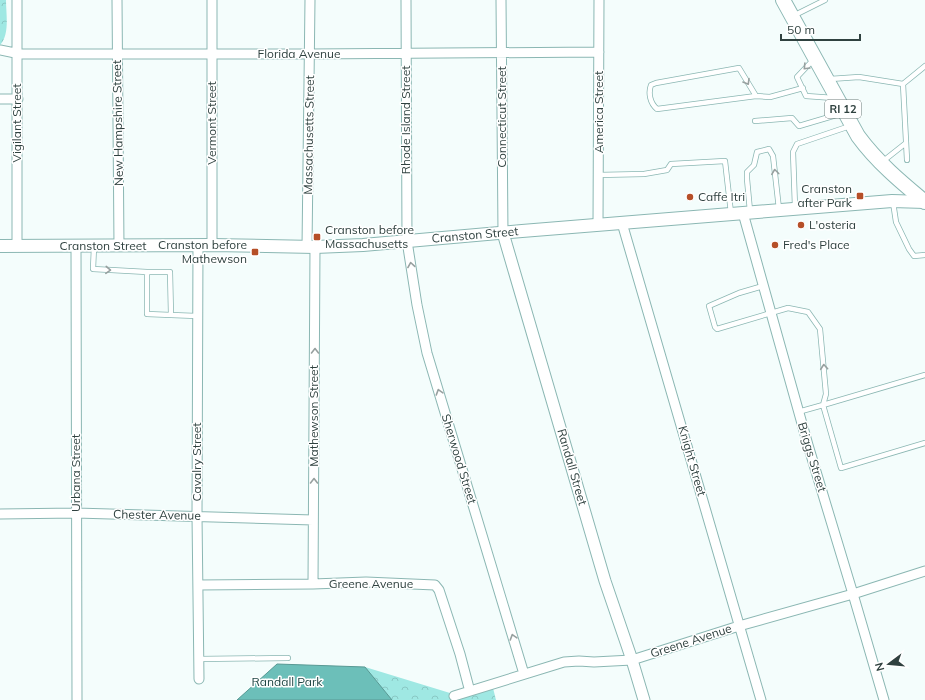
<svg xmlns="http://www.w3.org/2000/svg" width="925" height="700" viewBox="0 0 925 700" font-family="Mulish,sans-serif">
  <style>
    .forest { fill: url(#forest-crowns) }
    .water { fill: #6cbfb9; stroke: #5a9994 }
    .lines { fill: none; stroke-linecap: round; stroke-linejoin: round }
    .service-casing { stroke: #8bb7b3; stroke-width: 6 }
    .minor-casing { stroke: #8bb7b3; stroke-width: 11 }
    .tertiary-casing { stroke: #8bb7b3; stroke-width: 13 }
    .secondary-casing { stroke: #8bb7b3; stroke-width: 14 }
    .primary-casing { stroke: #8bb7b3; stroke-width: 16 }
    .service { stroke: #fff; stroke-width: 4.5 }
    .minor { stroke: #fff; stroke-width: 9 }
    .tertiary { stroke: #fff; stroke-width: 11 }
    .secondary { stroke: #fff; stroke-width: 12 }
    .primary { stroke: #fff; stroke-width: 14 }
    .oneway { stroke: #97a09f }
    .poi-dot { fill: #b64f28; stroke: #fff; stroke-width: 1.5 }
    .labels { text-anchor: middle; stroke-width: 3; stroke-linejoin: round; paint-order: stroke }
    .shield { fill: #fff; stroke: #6d7a79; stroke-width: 1 }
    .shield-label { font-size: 11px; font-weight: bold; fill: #2f413f }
    .street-label { font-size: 12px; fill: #2f413f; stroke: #fff }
    .poi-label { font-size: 12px; fill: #2f413f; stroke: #fff; text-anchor: start }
    .park-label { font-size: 12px; fill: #204745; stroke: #fff }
  </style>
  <defs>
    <pattern id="forest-crowns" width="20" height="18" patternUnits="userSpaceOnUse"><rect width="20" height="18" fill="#9fe8e3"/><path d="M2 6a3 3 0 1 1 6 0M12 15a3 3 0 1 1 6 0" fill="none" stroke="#89c8c4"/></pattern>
  </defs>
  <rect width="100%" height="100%" fill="#f4fdfc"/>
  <path class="forest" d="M 0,0 L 6,0 C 6,14 10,34 0,45 Z
    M 277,664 L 365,667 L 450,693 L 468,687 L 492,684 L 496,700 L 237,700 Z"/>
  <path class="water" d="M 277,664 L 365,667 L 392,700 L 237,700 Z"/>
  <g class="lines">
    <g class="service-casing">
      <path id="service" d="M 793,16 L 825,0
        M 814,59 L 797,77 L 806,96 L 834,98
        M 830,79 L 859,77 L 903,84 L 925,66
        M 903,84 L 907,160
        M 756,96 L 739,68 L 656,83 L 651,85 C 648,93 650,103 657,109 L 756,96 L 770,97 L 803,88
        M 755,121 L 792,118 L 799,126 L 843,113
        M 882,162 L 906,143
        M 598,175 L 644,174 L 667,170 L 671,164 L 725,161 L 731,213
        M 893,202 L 896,222 L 909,249 L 914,256 L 925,255
        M 795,207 L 793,152 L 797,144 L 850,126
        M 750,211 L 747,179 L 747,172 L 754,165 L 757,152 L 769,149 L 773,156 L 779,209
        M 94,247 L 93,269 L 147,272 L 170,272 L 171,315 L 197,316
        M 147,272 L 147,314 L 171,315
        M 763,286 L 739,293 L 709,306 L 715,327 L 717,329 L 788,308 L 808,312 L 820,329 L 826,394 L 823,405 L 798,412
        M 925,375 L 823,405 L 841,468 L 925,443
        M 198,659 L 288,658"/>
    </g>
    <g class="minor-casing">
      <path id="minor" d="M 17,0 L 17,246
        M 117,0 L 119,246
        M 212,0 L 212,245
        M 406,0 L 407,241 L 417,305 L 427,353 L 524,674
        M 501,0 L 503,233
        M 0,50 L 20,54 L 310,54 L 599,52
        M 0,99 L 18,99
        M 743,213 L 808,445 L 853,594 L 884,700
        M 622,223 L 761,700
        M 598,225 L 599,0
        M 198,245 L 197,516 L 199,679
        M 76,246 L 77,700
        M 307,247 L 310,0
        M 0,514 L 76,513 L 313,520
        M 313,584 L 315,247
        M 198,585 L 313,584 L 366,582 L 435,585 L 439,590 L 460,654 L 469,688
        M 454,696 L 564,662 L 579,661 L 594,662 L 632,660 L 739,626 L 853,594 L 925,571"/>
    </g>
    <g class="tertiary-casing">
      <path id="tertiary" d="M 503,233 L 605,581 L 632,660 L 644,700"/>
    </g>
    <g class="secondary-casing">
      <path id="secondary" d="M 0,246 L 212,245 L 315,247 L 363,245 L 522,231 L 892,201 L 925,202"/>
    </g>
    <g class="primary-casing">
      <path id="primary" d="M 783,0 L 858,136 C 877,162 901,182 925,202"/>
    </g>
    <use href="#service" class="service"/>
    <use href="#minor" class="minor"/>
    <use href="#tertiary" class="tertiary"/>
    <use href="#secondary" class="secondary"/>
    <use href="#primary" class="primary"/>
  </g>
  <defs><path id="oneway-chevron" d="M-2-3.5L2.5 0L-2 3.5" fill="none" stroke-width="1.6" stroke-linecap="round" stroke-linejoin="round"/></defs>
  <g class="oneway">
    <use href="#oneway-chevron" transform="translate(806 67) rotate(134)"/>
    <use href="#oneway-chevron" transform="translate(747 82) rotate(59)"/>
    <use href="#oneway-chevron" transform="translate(775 172) rotate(-97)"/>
    <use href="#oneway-chevron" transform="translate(411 265) rotate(-99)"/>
    <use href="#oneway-chevron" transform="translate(108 270) rotate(3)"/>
    <use href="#oneway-chevron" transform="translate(315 351) rotate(-90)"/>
    <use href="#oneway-chevron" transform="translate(824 367) rotate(-95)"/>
    <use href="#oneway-chevron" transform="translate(439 392) rotate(-107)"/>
    <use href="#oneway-chevron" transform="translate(314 481) rotate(-90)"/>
    <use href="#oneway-chevron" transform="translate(513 637) rotate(-107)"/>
  </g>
  <g class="poi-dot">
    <rect x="856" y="192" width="8" height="8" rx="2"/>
    <circle cx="690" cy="197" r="4"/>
    <circle cx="801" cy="225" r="4"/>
    <rect x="313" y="233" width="8" height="8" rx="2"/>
    <circle cx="775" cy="245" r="4"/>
    <rect x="251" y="248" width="8" height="8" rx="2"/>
  </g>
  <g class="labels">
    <rect class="shield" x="825" y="100" width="36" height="18" rx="3"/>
    <g class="shield-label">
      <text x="843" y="113">RI 12</text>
    </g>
    <g class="street-label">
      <text x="299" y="58">Florida Avenue</text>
      <text transform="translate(599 112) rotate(-90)" y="4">America Street</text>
      <text transform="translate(502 117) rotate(-90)" y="4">Connecticut Street</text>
      <text transform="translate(406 120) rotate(-90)" y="4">Rhode Island Street</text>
      <text transform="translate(17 123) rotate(-90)" y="4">Vigilant Street</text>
      <text transform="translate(118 123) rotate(-91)" y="4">New Hampshire Street</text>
      <text transform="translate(212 123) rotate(-90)" y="4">Vermont Street</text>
      <text transform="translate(309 135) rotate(-89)" y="4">Massachusetts Street</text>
      <text transform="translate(475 235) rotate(-5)" y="4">Cranston Street</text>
      <text x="103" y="250">Cranston Street</text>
      <text transform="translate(314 416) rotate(-90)" y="4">Mathewson Street</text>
      <text transform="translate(812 457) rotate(73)" y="4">Briggs Street</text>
      <text transform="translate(459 459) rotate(73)" y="4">Sherwood Street</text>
      <text transform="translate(692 461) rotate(74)" y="4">Knight Street</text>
      <text transform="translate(197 462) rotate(-90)" y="4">Cavalry Street</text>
      <text transform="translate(572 467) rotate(74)" y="4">Randall Street</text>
      <text transform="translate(76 473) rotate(-90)" y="4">Urbana Street</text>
      <text transform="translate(157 515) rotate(1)" y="4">Chester Avenue</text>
      <text x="371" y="588">Greene Avenue</text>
      <text transform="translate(691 641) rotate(-18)" y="4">Greene Avenue</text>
    </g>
    <g class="poi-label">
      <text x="852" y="193" text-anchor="end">Cranston<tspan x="852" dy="14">after Park</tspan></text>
      <text x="698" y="201">Caffe Itri</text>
      <text x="809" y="229">L'osteria</text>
      <text x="325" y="234">Cranston before<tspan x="325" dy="14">Massachusetts</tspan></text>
      <text x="247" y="249" text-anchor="end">Cranston before<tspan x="247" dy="14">Mathewson</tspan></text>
      <text x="783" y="249">Fred's Place</text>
    </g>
    <g class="park-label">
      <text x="287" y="686">Randall Park</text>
    </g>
  </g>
  <g transform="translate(889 664) rotate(254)" stroke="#ffffff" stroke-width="3" paint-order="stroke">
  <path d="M0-3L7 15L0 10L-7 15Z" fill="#2f413f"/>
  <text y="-6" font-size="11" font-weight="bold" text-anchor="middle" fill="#2f413f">N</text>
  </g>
  <path d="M781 34v6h79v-6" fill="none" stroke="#2f413f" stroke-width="2"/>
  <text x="787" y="34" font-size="12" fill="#2f413f" stroke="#ffffff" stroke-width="3" paint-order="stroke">50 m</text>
</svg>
